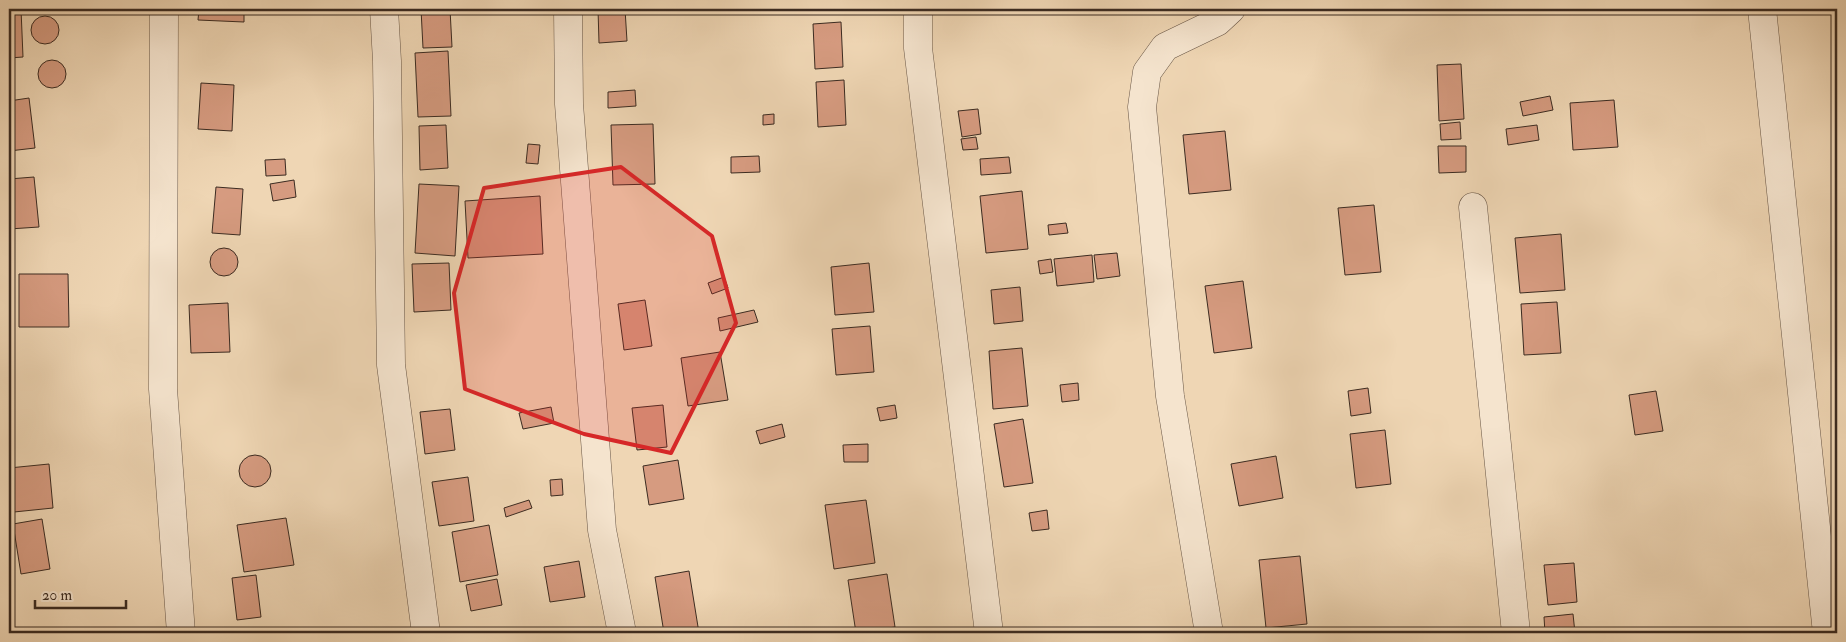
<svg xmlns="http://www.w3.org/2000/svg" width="1846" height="642" viewBox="0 0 1846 642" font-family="'IM FELL Double Pica',serif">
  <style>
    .building { fill: #d69b80; stroke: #3b2b21 }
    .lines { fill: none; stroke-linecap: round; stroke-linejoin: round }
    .street-casing { stroke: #685646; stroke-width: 29 }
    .street { stroke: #f5e4ce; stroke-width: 28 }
    .marked { fill: #d62828; fill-opacity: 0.2; stroke: #d62828; stroke-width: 4; stroke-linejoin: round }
  </style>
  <rect width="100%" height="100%" fill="#efd6b4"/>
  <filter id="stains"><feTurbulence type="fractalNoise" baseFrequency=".004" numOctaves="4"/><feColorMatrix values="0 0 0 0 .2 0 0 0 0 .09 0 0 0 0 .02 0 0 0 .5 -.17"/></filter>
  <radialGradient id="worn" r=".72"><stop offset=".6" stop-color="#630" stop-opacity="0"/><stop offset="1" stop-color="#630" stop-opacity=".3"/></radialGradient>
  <path class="building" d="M 9,9 L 21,9 L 23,57 L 9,58 Z
    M 199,9 L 244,9 L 244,22 L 198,20 Z
    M 421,9 L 450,9 L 452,47 L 423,48 Z
    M 598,9 L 625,9 L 627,41 L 599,43 Z
    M31 30a14 14 0 1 1 28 0a14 14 0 1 1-28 0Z
    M 841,22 L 843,67 L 815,69 L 813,24 Z
    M 448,51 L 451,116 L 418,117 L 415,53 Z
    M38 74a14 14 0 1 1 28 0a14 14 0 1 1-28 0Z
    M 1461,64 L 1464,119 L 1439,121 L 1437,65 Z
    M 844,80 L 846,125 L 818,127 L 816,82 Z
    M 201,83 L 234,85 L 232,131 L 198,129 Z
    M 635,90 L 636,106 L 608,108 L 608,92 Z
    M 1550,96 L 1553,110 L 1523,116 L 1520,102 Z
    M 29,98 L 35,148 L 9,151 L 9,101 Z
    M 1614,100 L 1618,147 L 1573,150 L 1570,103 Z
    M 978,109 L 981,134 L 962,137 L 958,111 Z
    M 774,114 L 774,124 L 763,125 L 763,115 Z
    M 1460,122 L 1461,139 L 1441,140 L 1440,124 Z
    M 653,124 L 655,184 L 613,185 L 611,125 Z
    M 446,125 L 448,168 L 420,170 L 419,126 Z
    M 1537,125 L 1539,140 L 1508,145 L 1506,129 Z
    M 1225,131 L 1231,190 L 1189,194 L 1183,135 Z
    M 976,137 L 978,149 L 963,150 L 961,139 Z
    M 528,144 L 540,145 L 538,164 L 526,163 Z
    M 1438,146 L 1466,146 L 1466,172 L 1439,173 Z
    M 759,156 L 760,172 L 731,173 L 731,157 Z
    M 1009,157 L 1011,173 L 981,175 L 980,159 Z
    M 285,159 L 286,175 L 266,176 L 265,160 Z
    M 34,177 L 39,227 L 9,229 L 9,179 Z
    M 294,180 L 296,197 L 273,201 L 270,184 Z
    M 419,184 L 459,186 L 455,256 L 415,253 Z
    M 216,187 L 243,189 L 240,235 L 212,233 Z
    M 1022,191 L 1028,249 L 986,253 L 980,196 Z
    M 540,196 L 543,254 L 468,258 L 465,201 Z
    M 1374,205 L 1381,272 L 1345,275 L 1338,208 Z
    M 1066,223 L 1068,233 L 1049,235 L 1048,225 Z
    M 1561,234 L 1565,290 L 1520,293 L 1515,238 Z
    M210 262a14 14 0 1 1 28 0a14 14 0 1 1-28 0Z
    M 1117,253 L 1120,276 L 1097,279 L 1094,255 Z
    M 1092,255 L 1094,282 L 1057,286 L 1054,259 Z
    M 1051,259 L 1053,272 L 1040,274 L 1038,261 Z
    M 449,263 L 451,310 L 414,312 L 412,264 Z
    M 869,263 L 874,312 L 835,315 L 831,267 Z
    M 19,274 L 68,274 L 69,327 L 19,327 Z
    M 724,277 L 728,288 L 712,294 L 708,283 Z
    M 1243,281 L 1252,348 L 1214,353 L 1205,286 Z
    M 1020,287 L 1023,321 L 994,324 L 991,290 Z
    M 645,300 L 652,346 L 624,350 L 618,304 Z
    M 1557,302 L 1561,353 L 1524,355 L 1521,304 Z
    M 228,303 L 230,352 L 191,353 L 189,305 Z
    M 754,310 L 758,322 L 720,331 L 718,318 Z
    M 870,326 L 874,372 L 836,375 L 832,329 Z
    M 1022,348 L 1028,406 L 993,409 L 989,351 Z
    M 720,352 L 728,400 L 688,406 L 681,358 Z
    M 1078,383 L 1079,400 L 1062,402 L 1060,385 Z
    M 1368,388 L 1371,413 L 1351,416 L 1348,391 Z
    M 1656,391 L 1663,431 L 1635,435 L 1629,395 Z
    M 663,405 L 667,447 L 637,450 L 632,408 Z
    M 895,405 L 897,418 L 880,421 L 877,408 Z
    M 551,407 L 554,423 L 523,429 L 519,413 Z
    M 450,409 L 455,450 L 425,454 L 420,412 Z
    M 1023,419 L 1033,483 L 1004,487 L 994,424 Z
    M 782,424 L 785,437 L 760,444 L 756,431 Z
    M 1385,430 L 1391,484 L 1356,488 L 1350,434 Z
    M 868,444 L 868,462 L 844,462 L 843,445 Z
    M239 471a16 16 0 1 1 32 0a16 16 0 1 1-32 0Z
    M 1276,456 L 1283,498 L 1239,506 L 1231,464 Z
    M 678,460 L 684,499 L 649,505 L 643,466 Z
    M 49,464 L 53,508 L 14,512 L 9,468 Z
    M 468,477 L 474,521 L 439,526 L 432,482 Z
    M 562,479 L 563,495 L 551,496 L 550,480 Z
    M 529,500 L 532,508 L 506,517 L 504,508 Z
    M 866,500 L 875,563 L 834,569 L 825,505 Z
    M 1047,510 L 1049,529 L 1032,531 L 1029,513 Z
    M 286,518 L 294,565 L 244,572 L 237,525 Z
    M 42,519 L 50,569 L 21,574 L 13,524 Z
    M 489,525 L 498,575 L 460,582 L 452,532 Z
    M 1300,556 L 1307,624 L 1266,628 L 1259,560 Z
    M 579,561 L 585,597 L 550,602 L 544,567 Z
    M 1574,563 L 1577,602 L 1548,605 L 1544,565 Z
    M 689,571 L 699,633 L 664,633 L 655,577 Z
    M 887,574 L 895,627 L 856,633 L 848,580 Z
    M 256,575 L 261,617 L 237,620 L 232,578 Z
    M 497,579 L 502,605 L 471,611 L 466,585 Z
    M 1573,614 L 1575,633 L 1545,633 L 1544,617 Z"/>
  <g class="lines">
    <g class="street-casing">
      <path id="street" d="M 164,9 L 163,389 L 181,633
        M 384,9 L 387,61 L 391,365 L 426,633
        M 568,9 L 569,104 L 602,530 L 622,633
        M 918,9 L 918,48 L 989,633
        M 1762,9 L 1827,633
        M 1473,207 L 1516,633
        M 1209,633 L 1170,396 L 1142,107 L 1147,72 L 1165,47 L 1217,22 L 1231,9"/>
    </g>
    <use href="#street" class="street"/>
  </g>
  <path class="marked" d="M 621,167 L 712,236 L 736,323 L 671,453 L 584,434 L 465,389 L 454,293 L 484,188 Z"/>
  <rect width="1846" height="642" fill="none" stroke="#efd6b4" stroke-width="30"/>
  <rect x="10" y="10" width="1826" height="622" fill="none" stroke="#3b2b21" stroke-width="2.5"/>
  <rect x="15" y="15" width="1816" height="612" fill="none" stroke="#3b2b21"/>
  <path d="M35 600v8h91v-8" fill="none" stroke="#3b2b21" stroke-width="2.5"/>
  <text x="42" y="600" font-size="15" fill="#3b2b21" stroke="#f5e4ce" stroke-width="4" paint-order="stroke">20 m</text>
  <rect width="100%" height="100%" filter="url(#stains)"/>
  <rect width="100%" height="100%" fill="url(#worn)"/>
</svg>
